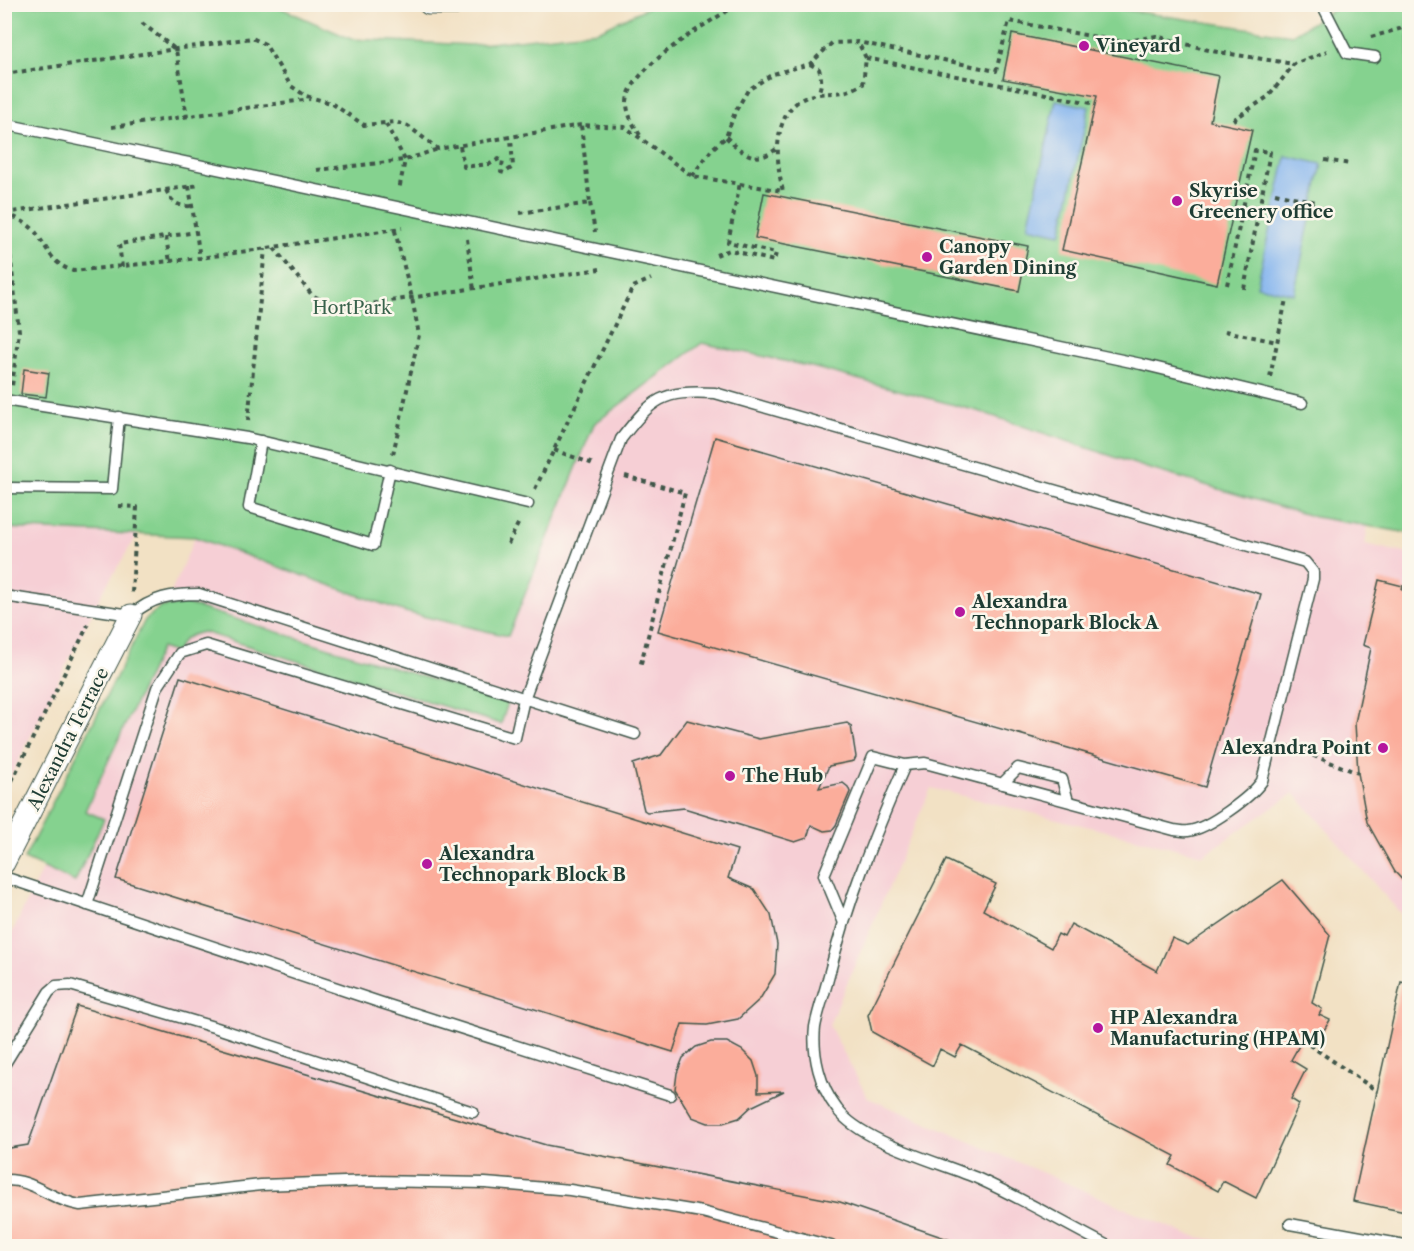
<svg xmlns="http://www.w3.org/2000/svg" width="1414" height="1251" viewBox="0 0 1414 1251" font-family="'Libre Caslon Text',serif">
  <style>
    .built { fill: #f6cfd5 }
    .green { fill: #85d28f; stroke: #528862; stroke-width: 1.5 }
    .water { fill: #82b3ee; stroke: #507891; stroke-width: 1.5 }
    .building { fill: #fbad9b }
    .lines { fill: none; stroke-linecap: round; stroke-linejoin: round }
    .lane-casing { stroke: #3f564a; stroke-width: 13 }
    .street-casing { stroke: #3f564a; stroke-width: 23 }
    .path { stroke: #3f564a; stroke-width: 4; stroke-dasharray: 4.5 4.5; stroke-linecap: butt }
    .lane { stroke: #fff; stroke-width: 10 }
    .street { stroke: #fff; stroke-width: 21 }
    .poi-dot { fill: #b5179e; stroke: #fbf7ec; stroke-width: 2 }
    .labels { text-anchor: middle; stroke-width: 5; stroke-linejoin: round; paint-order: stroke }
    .poi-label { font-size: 18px; font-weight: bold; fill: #1f3d34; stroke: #fbf7ec; text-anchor: start }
    .park-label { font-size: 18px; fill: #38624b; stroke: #fbf7ec }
    .street-label { font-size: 18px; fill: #1f3d34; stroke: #fbf7ec }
  </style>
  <rect width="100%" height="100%" fill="#fbf7ec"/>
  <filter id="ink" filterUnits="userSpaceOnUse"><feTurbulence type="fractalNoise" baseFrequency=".0167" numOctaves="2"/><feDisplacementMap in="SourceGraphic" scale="12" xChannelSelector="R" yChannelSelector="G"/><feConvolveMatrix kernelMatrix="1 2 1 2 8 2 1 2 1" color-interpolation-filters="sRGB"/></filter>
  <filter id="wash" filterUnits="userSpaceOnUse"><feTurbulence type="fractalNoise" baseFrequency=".008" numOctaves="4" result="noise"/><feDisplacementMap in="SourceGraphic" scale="24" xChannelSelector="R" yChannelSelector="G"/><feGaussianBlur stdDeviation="1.35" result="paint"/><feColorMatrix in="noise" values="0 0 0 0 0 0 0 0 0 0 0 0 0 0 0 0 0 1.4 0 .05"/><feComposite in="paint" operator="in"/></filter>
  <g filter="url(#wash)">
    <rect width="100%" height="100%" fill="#f2e1c4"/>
    <path class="built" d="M 702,342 L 812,367 L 981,412 L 1147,468 L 1315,517 L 1368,526 L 1365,544 L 1409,554 L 1409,923 L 1294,793 L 1203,855 L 931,788 L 829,1025 L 868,1098 L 1188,1235 L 1246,1246 L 5,1246 L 4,950 L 158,623 L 195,537 L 405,612 L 580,459 L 594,424 Z
      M 5,528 L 139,532 L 103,591 L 5,788 Z"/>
    <path class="green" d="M 655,4 L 1092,5 L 1292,35 L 1341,5 L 1409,5 L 1409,533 L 1315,517 L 1147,468 L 981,412 L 812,367 L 702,343 L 594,424 L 508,636 L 405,612 L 195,537 L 5,528 L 5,5 L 274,5 L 351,39 L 472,45 L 598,31 Z
      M 187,604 L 508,703 L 501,724 L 203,632 C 188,635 181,639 176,653 L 161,648 L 85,811 L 104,819 L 75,882 L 24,859 L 145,620 L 161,607 Z"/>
    <path class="water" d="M 1056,100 L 1089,107 L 1061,234 L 1028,227 Z
      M 1286,156 L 1322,164 L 1294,294 L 1257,286 Z"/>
    <g id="blocks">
      <path class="building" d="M 1012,34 L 1219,76 L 1210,121 L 1252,130 L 1217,284 L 1062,250 L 1097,96 L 1003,79 Z
        M 764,193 L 1028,246 L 1019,291 L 755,238 Z
        M 24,369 L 49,373 L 46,397 L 21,394 Z
        M 715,437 L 1261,594 L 1205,787 L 658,631 Z
        M 1379,580 L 1403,586 L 1402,590 L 1410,592 L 1410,888 L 1395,872 L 1367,822 L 1358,773 L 1355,723 L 1371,648 L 1363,645 Z
        M 180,677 L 737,850 L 728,878 L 754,889 L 771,915 L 777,944 L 775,974 L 760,999 L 738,1019 L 707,1025 L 682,1024 L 673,1052 L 116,879 Z
        M 687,720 L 759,739 L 847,723 L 851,726 L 856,757 L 854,761 L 829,766 L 819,788 L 843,783 L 848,787 L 850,792 L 836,825 L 832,830 L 824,831 L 811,825 L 807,838 L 795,842 L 684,808 L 647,812 L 644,810 L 633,764 L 661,755 Z
        M 946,860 L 996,884 L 983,910 L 1051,948 L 1058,934 L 1064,937 L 1071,924 L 1157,971 L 1172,938 L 1188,945 L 1283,880 L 1330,935 L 1312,1003 L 1322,1009 L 1319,1015 L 1330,1020 L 1317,1042 L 1305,1035 L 1291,1060 L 1306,1069 L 1291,1099 L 1299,1104 L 1256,1198 L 1223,1181 L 1218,1191 L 1170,1165 L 1175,1156 L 962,1045 L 955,1057 L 940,1049 L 933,1066 L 872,1032 L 868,1015 Z
        M 1401,982 L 1410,984 L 1410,1213 L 1353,1201 Z
        M 77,1006 L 546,1145 L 840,1202 L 968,1246 L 4,1246 L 4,1149 L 28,1145 Z
        M 711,1042 L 727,1042 L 742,1050 L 753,1061 L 758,1076 L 758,1092 L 784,1091 L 751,1107 L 739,1118 L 723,1123 L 708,1123 L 692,1117 L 675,1089 L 677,1073 L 683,1058 L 696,1047 Z"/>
    </g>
  </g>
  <g filter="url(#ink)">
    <use href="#blocks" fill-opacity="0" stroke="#3f564a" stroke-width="1.5"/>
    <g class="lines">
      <g class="lane-casing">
        <path id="lane" d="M 1322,4 L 1347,53 L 1375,57
          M 4,124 L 1141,364 L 1302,403
          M 4,400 L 247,438 L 528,504
          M 261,441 L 249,507 L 373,545 L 390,470
          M 4,488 L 112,489 L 119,417
          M 4,596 L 131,615 C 153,597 171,594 199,594 L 635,734
          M 905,765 C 874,836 847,903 828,979 C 824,995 818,1011 815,1027 C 812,1055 820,1087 837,1109 C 862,1143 940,1162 979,1179 C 1023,1199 1065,1224 1108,1246
          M 1002,784 L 1018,768 L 1062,779 L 1068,801
          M 4,877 L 382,1003 L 670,1095
          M 87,905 L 157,688 L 180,653 L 206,645 L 515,738 L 524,699 L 621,439 C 653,398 662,390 715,393 L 1305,562 L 1313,572 L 1313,579 L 1262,781 C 1251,797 1208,829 1188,831 C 1184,832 1178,830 1174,830 L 925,763 L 905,765 L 873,757 L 824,875 L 844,923
          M 4,1065 L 49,992 L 56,986 L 70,985 L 217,1028 L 473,1112
          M 4,1180 C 32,1178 52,1201 80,1205 L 261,1185 L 372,1181 L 485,1183 L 570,1190 L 702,1212 L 831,1246
          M 1290,1224 L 1410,1246"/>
      </g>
      <g class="street-casing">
        <path id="street" d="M 429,4 L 455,4
          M 4,863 L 131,615"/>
      </g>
      <path class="path" d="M 929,6 L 929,4
        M 142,23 L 176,50 L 187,117
        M 1371,37 L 1410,26
        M 1110,39 L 1111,45
        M 866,58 L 1091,103
        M 810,64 L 819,69 C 822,79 822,84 818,94
        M 4,74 L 252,38 L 265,44 L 291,86 L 306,96 L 331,103 L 364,125 L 395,122 L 408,126 L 438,149 L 581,125 L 625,127 L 692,176 L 783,191 C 774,156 772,101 818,94 C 837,92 844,95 863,84 L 866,58 L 858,42
        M 1233,120 L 1269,96 L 1294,64 L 1327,51
        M 386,124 L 405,160 L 399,190
        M 112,127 L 310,99
        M 640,135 C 634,126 628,116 627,105 C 624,70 712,20 739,4
        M 726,137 C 742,153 757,166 777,148
        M 460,146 L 464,167 L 490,164 L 499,159 L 503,161 L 501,172 L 504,173 L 513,167 L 511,138
        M 1325,160 L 1350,164
        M 317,170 L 405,160 L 438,149
        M 692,176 L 713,148 L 726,137 L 735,112 L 748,90 L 773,74 L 810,64 L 832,43 L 858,42 L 996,71 L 1009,21 L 1123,42 L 1156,36 L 1212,51 L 1294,64
        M 189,186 L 200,258
        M 166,190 C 172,203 178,207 192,206
        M 1275,193 L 1316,202
        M 590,203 L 595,232
        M 5,211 L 19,331 L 12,386
        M 5,213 C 17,218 30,224 37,234 C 49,251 52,264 73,271 L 200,258 L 402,228
        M 5,213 L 200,185
        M 520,213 L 590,203 L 581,125
        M 166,237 L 170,262
        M 467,239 L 474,290
        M 274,248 L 312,295 L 338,309 L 600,269
        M 716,255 L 730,250 L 774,261 L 776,253 L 728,242 L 740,183
        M 122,267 L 119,244 L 196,232
        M 1227,285 L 1255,150 L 1270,152 L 1244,289
        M 1225,331 L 1277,342
        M 1270,377 L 1286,299
        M 248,421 L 265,249
        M 554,450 L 593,464
        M 393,454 L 419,335 L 412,298 L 394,227
        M 625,476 L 685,493 L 640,667
        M 535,489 L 633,287 L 651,279
        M 119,506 L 137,507 L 132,593
        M 508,544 L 520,520
        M 1288,746 L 1358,773
        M 4,797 L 88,625
        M 4,910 L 10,897
        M 1302,1040 L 1377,1091"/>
      <use href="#lane" class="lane"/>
      <use href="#street" class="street"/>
    </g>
  </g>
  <g class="poi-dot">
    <circle cx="1084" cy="46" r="6"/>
    <circle cx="1177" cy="201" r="6"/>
    <circle cx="927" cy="257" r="6"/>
    <circle cx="960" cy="612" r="6"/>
    <circle cx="1383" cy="748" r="6"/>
    <circle cx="730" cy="776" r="6"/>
    <circle cx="427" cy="864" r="6"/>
    <circle cx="1098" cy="1028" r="6"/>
  </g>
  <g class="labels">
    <g class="poi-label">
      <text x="1096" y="52">Vineyard</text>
      <text x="1189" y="197">Skyrise<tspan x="1189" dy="21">Greenery office</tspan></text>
      <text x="939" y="253">Canopy<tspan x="939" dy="21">Garden Dining</tspan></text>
      <text x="972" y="608">Alexandra<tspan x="972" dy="21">Technopark Block A</tspan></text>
      <text x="1371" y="754" text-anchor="end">Alexandra Point</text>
      <text x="742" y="782">The Hub</text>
      <text x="439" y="860">Alexandra<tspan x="439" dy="21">Technopark Block B</tspan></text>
      <text x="1110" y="1024">HP Alexandra<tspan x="1110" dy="21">Manufacturing (HPAM)</tspan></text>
    </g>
    <g class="park-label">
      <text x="352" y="314">HortPark</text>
    </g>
    <g class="street-label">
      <text transform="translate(68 739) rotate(-63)" y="6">Alexandra Terrace</text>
    </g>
  </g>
  <rect width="1414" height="1251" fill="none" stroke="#fbf7ec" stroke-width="24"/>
</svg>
